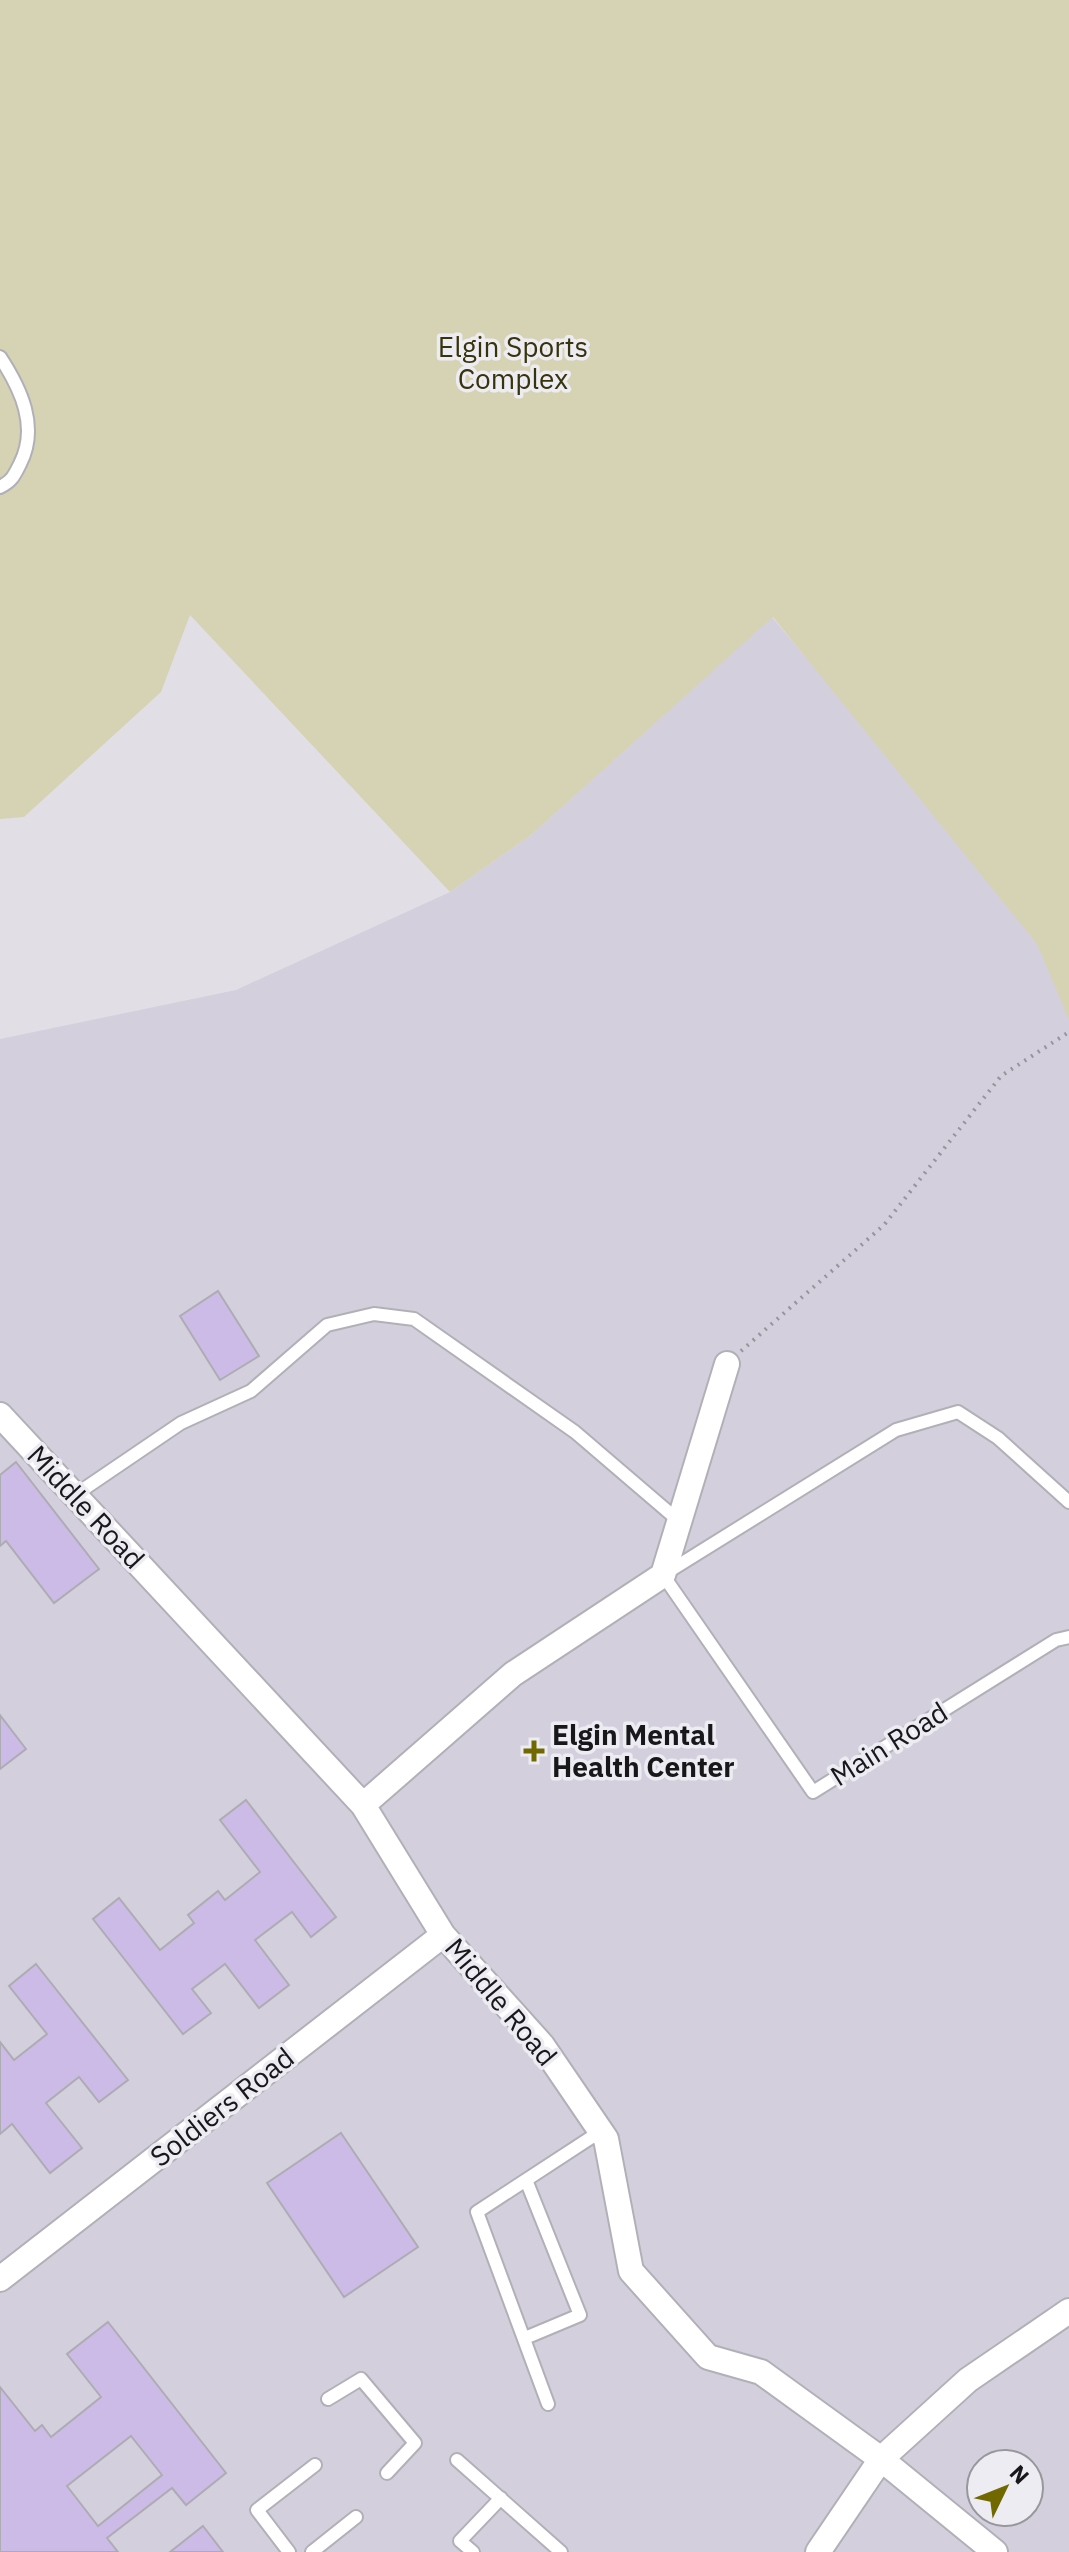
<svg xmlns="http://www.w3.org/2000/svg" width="1069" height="2552" viewBox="0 0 1069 2552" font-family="'IBM Plex Sans',sans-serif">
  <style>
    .built { fill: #d4cfdd; fill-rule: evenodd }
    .green { fill: #d6d3b4 }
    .building { fill: #cdbbe7; stroke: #aeacb3; stroke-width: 2; fill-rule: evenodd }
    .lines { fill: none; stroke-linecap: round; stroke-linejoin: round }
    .lane-casing { stroke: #b2b0b7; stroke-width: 16 }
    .street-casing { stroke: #b2b0b7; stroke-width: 28 }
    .path { stroke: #97959b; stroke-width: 4; stroke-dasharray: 2 6; stroke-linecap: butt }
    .lane { stroke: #fff; stroke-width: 12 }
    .street { stroke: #fff; stroke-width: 24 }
    .poi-dot { fill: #716800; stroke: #eeecf3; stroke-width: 3 }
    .labels { text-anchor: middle; stroke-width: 7; stroke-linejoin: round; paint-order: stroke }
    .park-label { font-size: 28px; fill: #37330c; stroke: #eeecf3 }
    .street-label { font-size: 28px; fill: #18171a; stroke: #eeecf3 }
    .poi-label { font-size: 28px; font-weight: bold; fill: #18171a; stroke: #eeecf3; text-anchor: start }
  </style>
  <rect width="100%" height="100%" fill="#e1dee6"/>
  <path class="built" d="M 772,617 L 1069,971 L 1069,2552 L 0,2552 L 0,1039 L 236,990 L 450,892 L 531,835 ZM 981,2464 L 1029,2464 L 1029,2512 L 981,2512 Z"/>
  <path class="green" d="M 0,0 L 1069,0 L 1069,1020 L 1037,944 L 773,617 L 531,835 L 450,892 L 190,615 L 161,692 L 24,817 L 0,819 Z"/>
  <path class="building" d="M 218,1291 L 259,1356 L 220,1380 L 180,1316 Z
    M 16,1462 L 99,1569 L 54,1603 L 6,1541 L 0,1546 L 0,1475 Z
    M 0,1715 L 26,1749 L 0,1769 Z
    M 246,1800 L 336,1917 L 311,1937 L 292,1912 L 255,1940 L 289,1985 L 259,2008 L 225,1964 L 192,1989 L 211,2013 L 183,2034 L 93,1919 L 119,1898 L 160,1950 L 194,1923 L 188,1915 L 218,1891 L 225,1900 L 260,1872 L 220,1820 Z
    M 36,1964 L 128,2080 L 99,2102 L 79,2077 L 46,2103 L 82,2148 L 50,2173 L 12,2124 L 0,2134 L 0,2042 L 14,2060 L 47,2034 L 9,1986 Z
    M 341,2133 L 418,2247 L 344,2297 L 267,2183 Z
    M 108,2322 L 226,2473 L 186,2505 L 172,2488 L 107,2538 L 118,2552 L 0,2552 L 0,2387 L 35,2431 L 42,2425 L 51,2437 L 101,2397 L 67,2354 ZM 131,2436 L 162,2475 L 98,2526 L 67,2486 Z
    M 203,2526 L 223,2552 L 170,2552 Z"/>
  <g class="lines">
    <g class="lane-casing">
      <path id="lane" d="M 0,357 C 21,389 39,427 20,464 C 14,476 12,481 0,487
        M 75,1495 L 181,1423 L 251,1391 L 327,1325 L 374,1314 L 414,1319 L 575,1432 L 679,1521
        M 1069,1502 L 998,1438 L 958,1412 L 896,1430 L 663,1575 L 813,1792 L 1056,1640 L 1069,1637
        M 525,2338 L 580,2315 L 526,2180
        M 328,2399 L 361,2379 L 415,2443 L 387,2473
        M 548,2404 L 477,2212 L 601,2131
        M 457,2460 L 561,2552
        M 289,2552 L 257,2510 L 315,2465
        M 312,2552 L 356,2517
        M 473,2552 L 460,2541 L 501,2498"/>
    </g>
    <g class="street-casing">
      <path id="street" d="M 0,1415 L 363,1805 L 443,1935 L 542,2045 L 606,2139 L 631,2271 L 708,2357 L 761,2372 L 881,2459 L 995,2552
        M 363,1805 L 513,1674 L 663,1575 L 727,1364
        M 0,2279 L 443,1935
        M 818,2552 L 881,2459 L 968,2380 L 1069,2311"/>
    </g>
    <path class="path" d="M 741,1351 L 884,1225 L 1001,1076 L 1069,1032"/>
    <use href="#lane" class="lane"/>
    <use href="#street" class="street"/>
  </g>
  <path class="poi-dot" d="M530 1739h8v8h8v8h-8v8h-8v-8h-8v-8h8z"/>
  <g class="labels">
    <g class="park-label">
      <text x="513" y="357">Elgin Sports<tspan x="513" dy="32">Complex</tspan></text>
    </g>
    <g class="street-label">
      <text transform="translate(86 1507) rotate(47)" y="10">Middle Road</text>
      <text transform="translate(889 1744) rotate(-32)" y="10">Main Road</text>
      <text transform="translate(501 2002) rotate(50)" y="10">Middle Road</text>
      <text transform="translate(222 2107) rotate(-38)" y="10">Soldiers Road</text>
    </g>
    <g class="poi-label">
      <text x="552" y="1745">Elgin Mental<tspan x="552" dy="32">Health Center</tspan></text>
    </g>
  </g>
  <g transform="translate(1005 2488) rotate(47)"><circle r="38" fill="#eeecf3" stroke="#98979c" stroke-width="2"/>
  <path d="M0-6L14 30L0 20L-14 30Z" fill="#716800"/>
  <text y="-12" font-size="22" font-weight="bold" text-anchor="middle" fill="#18171a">N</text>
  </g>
</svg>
